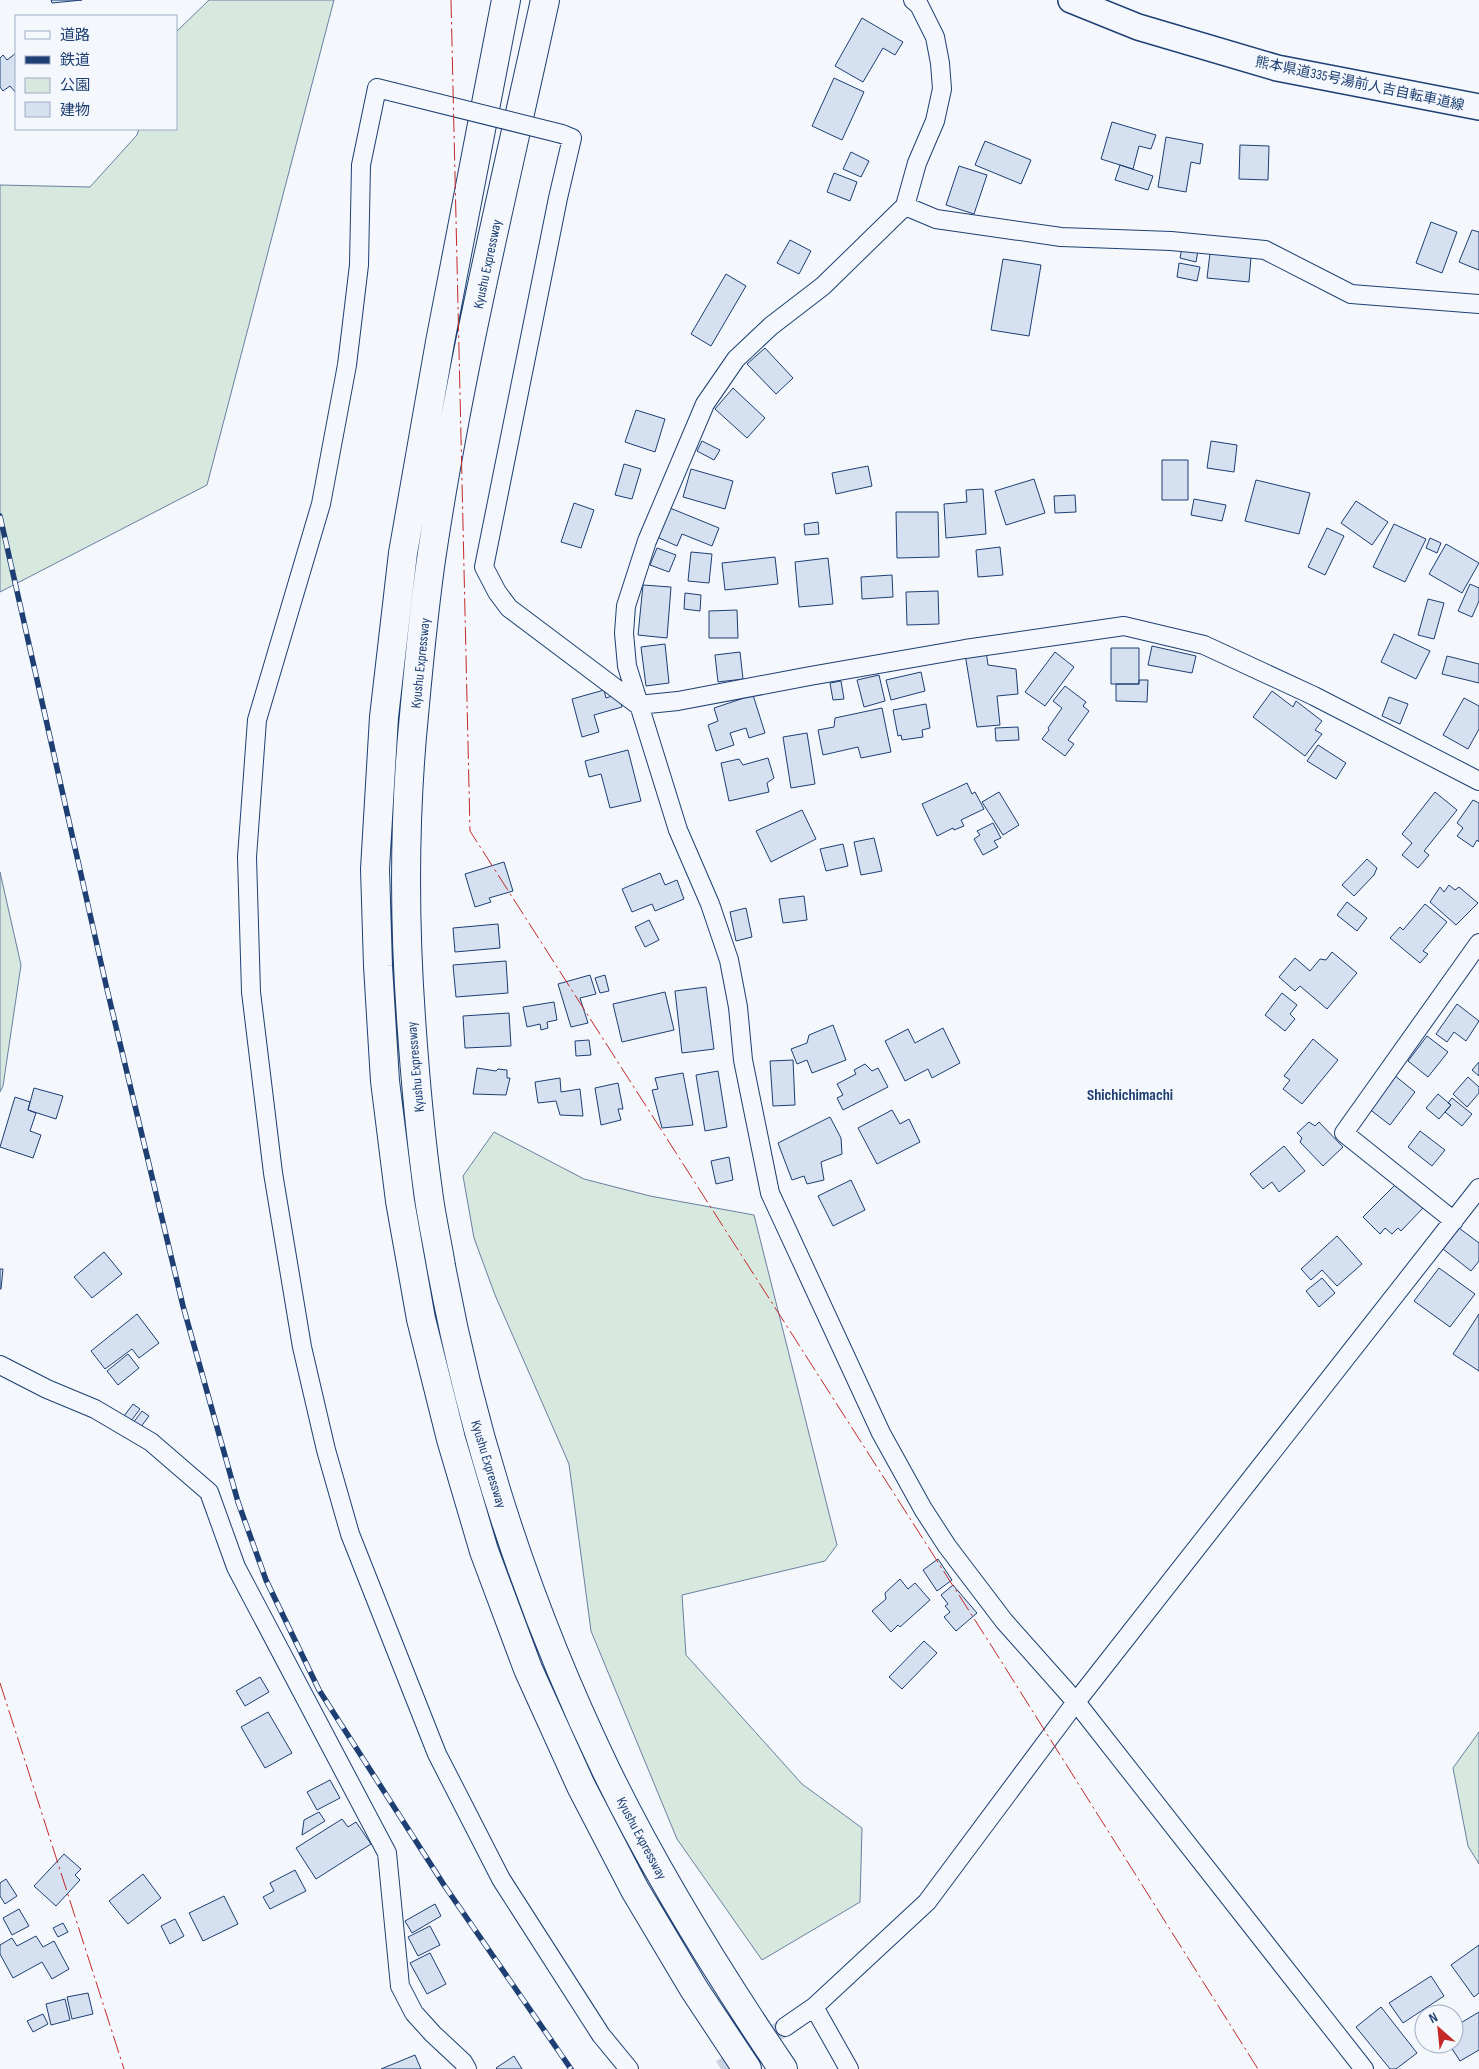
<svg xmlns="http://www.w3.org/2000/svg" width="1479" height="2069" viewBox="0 0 1479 2069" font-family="'Sofia Sans Condensed','Noto Sans JP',sans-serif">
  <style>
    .green { fill: #d7e8df; stroke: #687fa3 }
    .building { fill: #d5e0f0; stroke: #1d3f73 }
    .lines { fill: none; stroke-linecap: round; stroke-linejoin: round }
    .street-tunnel { stroke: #c9d2e0; stroke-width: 18; stroke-dasharray: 18 9; stroke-linecap: butt }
    .street-casing { stroke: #1d3f73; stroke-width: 20 }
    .secondary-casing { stroke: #1d3f73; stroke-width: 28 }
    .highway-casing { stroke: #1d3f73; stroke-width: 30 }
    .street { stroke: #f4f7fb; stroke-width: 18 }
    .secondary { stroke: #f4f7fb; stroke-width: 25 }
    .highway { stroke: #f4f7fb; stroke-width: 28 }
    .rail-casing { stroke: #1d3f73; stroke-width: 5.5 }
    .rail { stroke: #f4f7fb; stroke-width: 4; stroke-dasharray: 11; stroke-linecap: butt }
    .street-bridge-casing { stroke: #1d3f73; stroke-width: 20; stroke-linecap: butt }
    .street-bridge { stroke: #f4f7fb; stroke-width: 18 }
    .power { stroke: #c62828; stroke-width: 1; stroke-dasharray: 18 4 2.5 4; stroke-linecap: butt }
    .labels { text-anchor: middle; stroke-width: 4; stroke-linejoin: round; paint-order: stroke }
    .street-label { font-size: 14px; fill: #1d3f73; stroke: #f4f7fb }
    .quarter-label { font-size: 16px; font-weight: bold; fill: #1d3f73; stroke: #f4f7fb }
  </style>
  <rect width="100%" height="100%" fill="#f4f7fb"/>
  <path class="green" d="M 209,0 L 334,0 L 207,485 L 0,592 L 0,185 L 90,187 L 137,135 L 139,129 L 176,129 L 176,32 Z
    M 0,872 L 21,965 L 3,1086 L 0,1092 Z
    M 494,1132 L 584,1179 L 650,1196 L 754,1215 L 837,1545 L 825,1561 L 682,1595 L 686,1655 L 802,1784 L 862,1828 L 860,1902 L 762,1960 L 677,1839 L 591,1631 L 569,1464 L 495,1295 L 474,1238 L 463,1176 Z
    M 1479,1732 L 1479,1864 L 1468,1846 L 1453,1768 Z"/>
  <path class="building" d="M 51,0 L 82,0 L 52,3 Z
    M 862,18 L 903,42 L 895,55 L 883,48 L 863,82 L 835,66 Z
    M 16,53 L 16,93 L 10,86 L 3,91 L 0,87 L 0,58 L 3,55 L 7,60 Z
    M 834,78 L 864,92 L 842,140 L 812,126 Z
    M 1112,122 L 1156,135 L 1151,149 L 1139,146 L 1133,169 L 1101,159 Z
    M 1166,137 L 1203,144 L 1200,164 L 1191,162 L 1186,192 L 1158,187 Z
    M 985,141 L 1031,160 L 1021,184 L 975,165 Z
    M 1240,145 L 1269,146 L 1268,180 L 1239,179 Z
    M 851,152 L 869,161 L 861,177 L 843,169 Z
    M 1120,165 L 1153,176 L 1148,190 L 1115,180 Z
    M 959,166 L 987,175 L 974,214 L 946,205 Z
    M 834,173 L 857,182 L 850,201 L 827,192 Z
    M 1431,222 L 1457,232 L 1442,273 L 1416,263 Z
    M 1472,230 L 1479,232 L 1479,270 L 1459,262 Z
    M 790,240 L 811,251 L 799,274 L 777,263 Z
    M 1182,248 L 1198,251 L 1196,262 L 1180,258 Z
    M 1210,253 L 1251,257 L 1249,282 L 1207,278 Z
    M 1003,259 L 1041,265 L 1029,336 L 991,330 Z
    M 1179,263 L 1200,267 L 1197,281 L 1177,277 Z
    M 726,274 L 746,286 L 711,346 L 691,334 Z
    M 765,348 L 793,378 L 776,394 L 747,364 Z
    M 733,388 L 765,418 L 747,438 L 715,409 Z
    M 636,410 L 665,419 L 655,452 L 625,442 Z
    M 702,441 L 720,450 L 714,460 L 697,451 Z
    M 1211,441 L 1237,445 L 1234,472 L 1207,468 Z
    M 1162,460 L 1188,460 L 1188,500 L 1162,500 Z
    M 624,464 L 641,469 L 632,499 L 615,495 Z
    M 868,466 L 872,486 L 836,494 L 832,473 Z
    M 691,469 L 733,481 L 725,509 L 683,497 Z
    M 1034,479 L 1045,513 L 1006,525 L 995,491 Z
    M 1256,480 L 1310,493 L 1299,534 L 1245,521 Z
    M 983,489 L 986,534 L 946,538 L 944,504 L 967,502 L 966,490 Z
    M 1075,495 L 1076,512 L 1055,513 L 1054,496 Z
    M 1194,499 L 1226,505 L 1222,521 L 1191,515 Z
    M 1356,501 L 1388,522 L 1372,545 L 1341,523 Z
    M 574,503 L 594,510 L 581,548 L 561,542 Z
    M 670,508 L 719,528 L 712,546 L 682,534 L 677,546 L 657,537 Z
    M 896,512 L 938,512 L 939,557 L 897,558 Z
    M 818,522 L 819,534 L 805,535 L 804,524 Z
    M 1394,524 L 1426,539 L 1405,582 L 1373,567 Z
    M 1327,528 L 1344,536 L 1325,575 L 1308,567 Z
    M 1430,538 L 1441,543 L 1437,553 L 1426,548 Z
    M 1446,544 L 1479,563 L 1462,593 L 1429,574 Z
    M 1000,547 L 1003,575 L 978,577 L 976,550 Z
    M 657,548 L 676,555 L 669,572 L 650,565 Z
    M 691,552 L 712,554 L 709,583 L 688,581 Z
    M 775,557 L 778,584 L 725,590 L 722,563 Z
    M 828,558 L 833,604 L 799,607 L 795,562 Z
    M 892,575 L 893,597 L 862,599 L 861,577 Z
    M 1470,584 L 1479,588 L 1479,601 L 1472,617 L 1458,611 Z
    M 643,585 L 671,587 L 667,638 L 638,635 Z
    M 938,591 L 939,624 L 907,625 L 906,592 Z
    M 685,593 L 701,595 L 700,611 L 684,609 Z
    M 1428,599 L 1444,603 L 1434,639 L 1418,635 Z
    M 737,610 L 738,638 L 709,638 L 709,611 Z
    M 1394,634 L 1430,651 L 1416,679 L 1381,662 Z
    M 665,644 L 669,683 L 646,686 L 641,647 Z
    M 1152,646 L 1196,656 L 1192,673 L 1148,665 Z
    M 1111,648 L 1139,648 L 1139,684 L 1111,684 Z
    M 986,651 L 988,665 L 1016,669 L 1018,694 L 997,696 L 1000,725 L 977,727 L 965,654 Z
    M 740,652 L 743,679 L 718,682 L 715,655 Z
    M 1055,652 L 1074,667 L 1045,706 L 1025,692 Z
    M 1447,656 L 1479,664 L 1479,683 L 1442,674 Z
    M 921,672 L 925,691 L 891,700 L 886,680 Z
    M 879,675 L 885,701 L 864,707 L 857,680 Z
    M 1139,680 L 1148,680 L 1147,702 L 1116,701 L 1116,684 L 1139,684 Z
    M 841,681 L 844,699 L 833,700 L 830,683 Z
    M 1065,686 L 1086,702 L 1083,706 L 1089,711 L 1068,740 L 1074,744 L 1065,756 L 1042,739 L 1049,730 L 1048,728 L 1062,708 L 1053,701 Z
    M 604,690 L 606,698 L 618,694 L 622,707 L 594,715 L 599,732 L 582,737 L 572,699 Z
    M 1272,691 L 1293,707 L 1296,701 L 1322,721 L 1315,730 L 1322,734 L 1305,756 L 1253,717 Z
    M 753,695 L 765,733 L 749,738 L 746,728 L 730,733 L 734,745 L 716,751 L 708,725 L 718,721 L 714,708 Z
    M 1389,697 L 1408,704 L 1400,724 L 1382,716 Z
    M 1464,698 L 1479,706 L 1479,729 L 1468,749 L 1443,735 Z
    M 926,704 L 930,728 L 922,730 L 923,737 L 902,740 L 901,735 L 898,736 L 893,710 Z
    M 882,708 L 891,752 L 861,758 L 858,747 L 823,755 L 818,730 L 834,727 L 835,718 Z
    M 1018,727 L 1019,740 L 996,741 L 995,728 Z
    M 807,733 L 815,784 L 791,788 L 783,737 Z
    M 1318,745 L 1346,763 L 1336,779 L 1307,761 Z
    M 628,750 L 641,801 L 610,808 L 601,774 L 589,777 L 585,761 Z
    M 768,758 L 774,778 L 767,783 L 769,792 L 729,801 L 721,763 L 739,759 L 743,765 Z
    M 967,783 L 972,794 L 975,792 L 984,809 L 961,820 L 964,826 L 954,830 L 953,828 L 937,836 L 922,804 Z
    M 999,792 L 1019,825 L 1003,835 L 982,802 Z
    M 1435,792 L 1457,810 L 1424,851 L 1429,855 L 1418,868 L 1402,855 L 1412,843 L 1402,834 Z
    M 1473,800 L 1479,803 L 1479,842 L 1477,840 L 1473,847 L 1457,836 L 1463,828 L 1457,823 Z
    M 802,810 L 816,839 L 771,862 L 756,831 Z
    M 993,823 L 1001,838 L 994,841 L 998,847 L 983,855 L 974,839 L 980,835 L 977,831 Z
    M 874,838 L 882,871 L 861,875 L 854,842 Z
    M 843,844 L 848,866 L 826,871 L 820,849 Z
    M 1367,859 L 1377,868 L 1374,875 L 1354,896 L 1342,885 Z
    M 504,862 L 513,891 L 489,898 L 491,902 L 475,907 L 465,874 Z
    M 660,873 L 665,885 L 677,880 L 684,899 L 655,911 L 652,904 L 632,912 L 622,889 Z
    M 1449,885 L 1455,890 L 1459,887 L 1478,903 L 1456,925 L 1430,902 L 1440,887 L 1444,892 Z
    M 804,896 L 807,920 L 783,923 L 779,899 Z
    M 1347,902 L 1367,918 L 1357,931 L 1337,915 Z
    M 1425,904 L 1447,922 L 1423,951 L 1428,954 L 1420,963 L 1390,938 L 1400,927 L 1403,930 Z
    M 746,908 L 752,937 L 736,941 L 730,912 Z
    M 649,920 L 659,940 L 645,947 L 635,927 Z
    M 498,924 L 500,948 L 455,952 L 453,928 Z
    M 1332,952 L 1357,973 L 1327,1009 L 1300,986 L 1295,991 L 1279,977 L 1295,958 L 1310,971 L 1320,959 L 1326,960 Z
    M 506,961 L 508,993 L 456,997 L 453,965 Z
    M 590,975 L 596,994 L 580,998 L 588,1023 L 571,1027 L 558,984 Z
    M 605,975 L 609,991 L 600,993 L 595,978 Z
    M 706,987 L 714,1049 L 682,1053 L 675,991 Z
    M 665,992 L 674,1030 L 622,1042 L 613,1004 Z
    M 1282,993 L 1297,1005 L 1290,1014 L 1295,1019 L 1285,1031 L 1265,1015 Z
    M 554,1002 L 557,1020 L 547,1022 L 548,1028 L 541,1030 L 540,1024 L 527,1027 L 523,1007 Z
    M 1457,1004 L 1479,1021 L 1466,1041 L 1454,1032 L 1447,1042 L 1436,1034 Z
    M 509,1013 L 511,1046 L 465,1048 L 463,1016 Z
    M 833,1025 L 846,1060 L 812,1073 L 807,1060 L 797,1064 L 791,1049 L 807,1043 L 809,1035 Z
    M 943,1028 L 960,1063 L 932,1078 L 928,1069 L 905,1081 L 885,1041 L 908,1029 L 915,1043 Z
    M 1427,1036 L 1448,1052 L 1428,1077 L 1408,1061 Z
    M 1313,1039 L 1338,1060 L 1302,1104 L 1283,1089 L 1290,1080 L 1284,1076 Z
    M 589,1040 L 591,1055 L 576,1056 L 575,1041 Z
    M 793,1060 L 795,1105 L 773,1106 L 770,1061 Z
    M 1479,1062 L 1479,1076 L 1472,1070 Z
    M 865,1064 L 872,1071 L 878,1068 L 888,1087 L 843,1110 L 837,1098 L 843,1095 L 837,1084 L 856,1074 L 854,1070 Z
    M 477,1068 L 496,1071 L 498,1069 L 507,1070 L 507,1078 L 510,1078 L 506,1095 L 473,1094 Z
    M 718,1071 L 727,1127 L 705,1131 L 696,1075 Z
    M 683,1073 L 693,1125 L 662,1128 L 652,1090 L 658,1089 L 655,1078 Z
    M 1394,1075 L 1415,1092 L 1390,1125 L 1368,1108 Z
    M 1468,1077 L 1479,1087 L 1479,1093 L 1467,1107 L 1453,1094 Z
    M 560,1078 L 561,1092 L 580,1089 L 583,1116 L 560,1115 L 556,1101 L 538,1103 L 535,1082 Z
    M 618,1083 L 623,1109 L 618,1109 L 621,1120 L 601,1125 L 595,1088 Z
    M 34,1088 L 63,1096 L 56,1119 L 28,1110 Z
    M 1438,1094 L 1451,1105 L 1439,1119 L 1426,1108 Z
    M 15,1097 L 30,1102 L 28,1110 L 36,1113 L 30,1131 L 41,1135 L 33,1158 L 0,1147 Z
    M 1452,1098 L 1472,1114 L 1462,1126 L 1445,1112 L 1451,1105 L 1448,1103 Z
    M 892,1110 L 900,1124 L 909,1119 L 920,1142 L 877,1164 L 858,1128 Z
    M 830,1117 L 841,1138 L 842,1154 L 821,1162 L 824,1180 L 807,1184 L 804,1176 L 792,1180 L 778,1143 Z
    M 1309,1122 L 1315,1126 L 1319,1122 L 1343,1147 L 1323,1166 L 1300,1142 L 1302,1138 L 1297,1133 Z
    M 1420,1131 L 1445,1150 L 1432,1166 L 1408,1147 Z
    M 1284,1146 L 1305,1171 L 1279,1192 L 1272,1182 L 1263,1189 L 1250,1174 Z
    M 729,1157 L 733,1180 L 716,1184 L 711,1161 Z
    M 851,1180 L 865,1210 L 833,1226 L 818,1196 Z
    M 1398,1182 L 1424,1207 L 1401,1231 L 1398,1228 L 1392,1234 L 1385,1228 L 1380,1234 L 1363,1217 Z
    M 1459,1228 L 1479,1243 L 1479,1261 L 1471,1271 L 1443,1249 Z
    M 1337,1236 L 1362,1264 L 1337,1286 L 1322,1270 L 1311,1280 L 1301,1269 Z
    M 104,1252 L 122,1274 L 92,1298 L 74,1277 Z
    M 1439,1268 L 1475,1294 L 1450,1327 L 1414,1301 Z
    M 0,1269 L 3,1269 L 1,1289 L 0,1289 Z
    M 1322,1278 L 1335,1293 L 1319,1307 L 1306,1291 Z
    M 137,1314 L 159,1343 L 139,1358 L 132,1349 L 105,1369 L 91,1351 Z
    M 1479,1314 L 1479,1371 L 1453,1354 Z
    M 128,1354 L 139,1368 L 118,1385 L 107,1371 Z
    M 133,1404 L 140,1409 L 131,1421 L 124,1416 Z
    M 142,1411 L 149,1416 L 140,1428 L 133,1423 Z
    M 938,1559 L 952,1580 L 937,1591 L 923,1570 Z
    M 900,1579 L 908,1589 L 915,1583 L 930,1600 L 900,1627 L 898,1625 L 891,1632 L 872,1611 L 886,1599 L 885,1593 Z
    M 953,1585 L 977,1613 L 956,1631 L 944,1617 L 950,1612 L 945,1606 L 948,1604 L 941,1595 Z
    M 924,1641 L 937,1653 L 902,1689 L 889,1677 Z
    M 260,1677 L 269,1692 L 245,1706 L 236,1691 Z
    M 268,1712 L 292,1753 L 265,1768 L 241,1727 Z
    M 330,1780 L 340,1798 L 317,1810 L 307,1792 Z
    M 319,1812 L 325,1821 L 302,1835 L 304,1820 Z
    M 342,1819 L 348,1827 L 356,1822 L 371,1844 L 316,1879 L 296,1848 Z
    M 64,1854 L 81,1869 L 75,1875 L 80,1880 L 56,1906 L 34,1886 Z
    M 295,1870 L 306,1891 L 270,1909 L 263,1897 L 274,1891 L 270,1883 Z
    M 143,1874 L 161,1898 L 128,1924 L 109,1901 Z
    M 6,1879 L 17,1896 L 5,1904 L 0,1896 L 0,1883 Z
    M 224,1896 L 238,1924 L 203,1941 L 189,1913 Z
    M 435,1904 L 441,1916 L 412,1933 L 405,1921 Z
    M 19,1909 L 29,1926 L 12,1935 L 3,1918 Z
    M 175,1919 L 184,1936 L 170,1944 L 161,1926 Z
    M 63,1923 L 68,1932 L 58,1937 L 53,1928 Z
    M 430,1926 L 440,1945 L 418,1956 L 408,1937 Z
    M 36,1936 L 43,1947 L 54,1941 L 69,1969 L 52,1979 L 42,1962 L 13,1978 L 0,1954 L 0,1945 L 12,1938 L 17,1946 Z
    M 1479,1945 L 1479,1993 L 1474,1997 L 1451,1965 Z
    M 430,1953 L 446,1984 L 427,1994 L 410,1963 Z
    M 1431,1976 L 1444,1996 L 1403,2023 L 1389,2003 Z
    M 88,1993 L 93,2014 L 72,2019 L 67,1997 Z
    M 65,1999 L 70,2020 L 51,2025 L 46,2004 Z
    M 1381,2007 L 1417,2053 L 1396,2069 L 1390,2069 L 1356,2027 Z
    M 1479,2012 L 1479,2050 L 1460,2061 L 1449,2044 L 1454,2044 L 1454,2027 Z
    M 43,2014 L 48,2024 L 33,2032 L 27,2021 Z
    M 415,2055 L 421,2069 L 381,2069 Z
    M 514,2056 L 522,2069 L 497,2069 L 496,2068 Z"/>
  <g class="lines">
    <path class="street-tunnel" d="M 721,2069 L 785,2027"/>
    <g class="street-casing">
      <path id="street" d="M 913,0 L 919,5 L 935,37 L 940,63 L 942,89 L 935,121 L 917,163 L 905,206 L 823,286 L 771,326 L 736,359 L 705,404 L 647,541 L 626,606 L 624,633 L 627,666 L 678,830 L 710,904 L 729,960 L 738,1007 L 743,1060 L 770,1193 L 881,1433 L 923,1509 L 947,1546 L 1004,1621 L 1076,1702 L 1364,2069
        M 393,92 L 377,88 L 361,165 L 359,265 L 347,365 L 321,504 L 257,720 L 247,857 L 251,992 L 273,1173 L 302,1347 L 326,1450 L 350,1534 L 437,1754 L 501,1879 L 601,2035 L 629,2069
        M 562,134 L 572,138 L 558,198 L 484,567 L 497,592 L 509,608 L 638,705 L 678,701 L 810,676 L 965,649 L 1124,626 L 1204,645 L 1314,696 L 1479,781
        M 905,206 L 936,219 L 1061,237 L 1171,241 L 1265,250 L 1351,294 L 1479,304
        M 1454,1221 L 1344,1133 L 1479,943
        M 0,1365 L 47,1389 L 95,1409 L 151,1442 L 209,1492 L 236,1567 L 387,1853 L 400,1986 L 414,2013 L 433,2034 L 463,2062 L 467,2069
        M 814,2007 L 849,2069
        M 785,2027 L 814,2007 L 927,1902 L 1076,1702 L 1479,1188"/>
    </g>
    <g class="secondary-casing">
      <path id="secondary" d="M 1071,0 L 1138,27 L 1277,68 L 1479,107"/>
    </g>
    <g class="highway-casing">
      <path id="highway" d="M 506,0 L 440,342 L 403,553 L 384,717 L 375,869 L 378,966 L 385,1081 L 400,1201 L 421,1319 L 451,1439 L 484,1551 L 528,1669 L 581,1786 L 635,1890 L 694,1989 L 747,2069
        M 545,0 C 505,184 460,367 432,553 C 424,606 419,661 414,715 C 404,815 404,918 411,1018 C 415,1076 420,1134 428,1191 C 431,1216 437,1241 441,1266 C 473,1440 529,1610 606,1770 C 657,1875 718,1973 783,2069"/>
    </g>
    <use href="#street" class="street"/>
    <use href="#secondary" class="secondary"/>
    <use href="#highway" class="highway"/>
    <g class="rail-casing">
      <path id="rail" d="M 0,516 L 106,985 L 183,1306 L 238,1502 L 266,1580 L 319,1690 L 444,1885 L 571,2069"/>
    </g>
    <use href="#rail" class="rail"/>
    <g class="street-bridge-casing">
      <path id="street-bridge" d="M 393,92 L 562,134"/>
    </g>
    <use href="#street-bridge" class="street-bridge"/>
    <path class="power" d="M 451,0 L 470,831 L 989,1642 L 1258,2069
      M 0,1683 L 124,2069"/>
  </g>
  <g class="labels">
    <g class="street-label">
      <text transform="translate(1360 83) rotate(12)" y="5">熊本県道335号湯前人吉自転車道線</text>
      <text transform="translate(487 264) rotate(-78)" y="5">Kyushu Expressway</text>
      <text transform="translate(420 663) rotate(-84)" y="5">Kyushu Expressway</text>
      <text transform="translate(415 1067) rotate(-95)" y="5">Kyushu Expressway</text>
      <text transform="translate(489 1464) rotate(73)" y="5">Kyushu Expressway</text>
      <text transform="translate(642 1838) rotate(62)" y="5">Kyushu Expressway</text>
    </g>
    <g class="quarter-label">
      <text x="1130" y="1100">Shichichimachi</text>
    </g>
  </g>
  <rect x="15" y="15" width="162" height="115" fill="#f4f7fb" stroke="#9eadc5"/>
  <rect x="25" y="31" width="25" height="8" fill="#f4f7fb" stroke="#9eadc5"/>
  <text x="60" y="40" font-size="15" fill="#1d3f73">道路</text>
  <rect x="25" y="56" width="25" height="8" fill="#1d3f73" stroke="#9eadc5"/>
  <text x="60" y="65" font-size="15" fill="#1d3f73">鉄道</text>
  <rect x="25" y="78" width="25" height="15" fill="#d7e8df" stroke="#9eadc5"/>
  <text x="60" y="90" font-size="15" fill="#1d3f73">公園</text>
  <rect x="25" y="102" width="25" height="15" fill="#d5e0f0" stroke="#9eadc5"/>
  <text x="60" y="115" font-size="15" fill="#1d3f73">建物</text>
  <g transform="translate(1439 2029) rotate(333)"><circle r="24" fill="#f4f7fb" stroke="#9eadc5"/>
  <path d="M0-4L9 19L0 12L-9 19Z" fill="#c62828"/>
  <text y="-8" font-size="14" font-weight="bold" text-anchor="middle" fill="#1d3f73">N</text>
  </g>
</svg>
